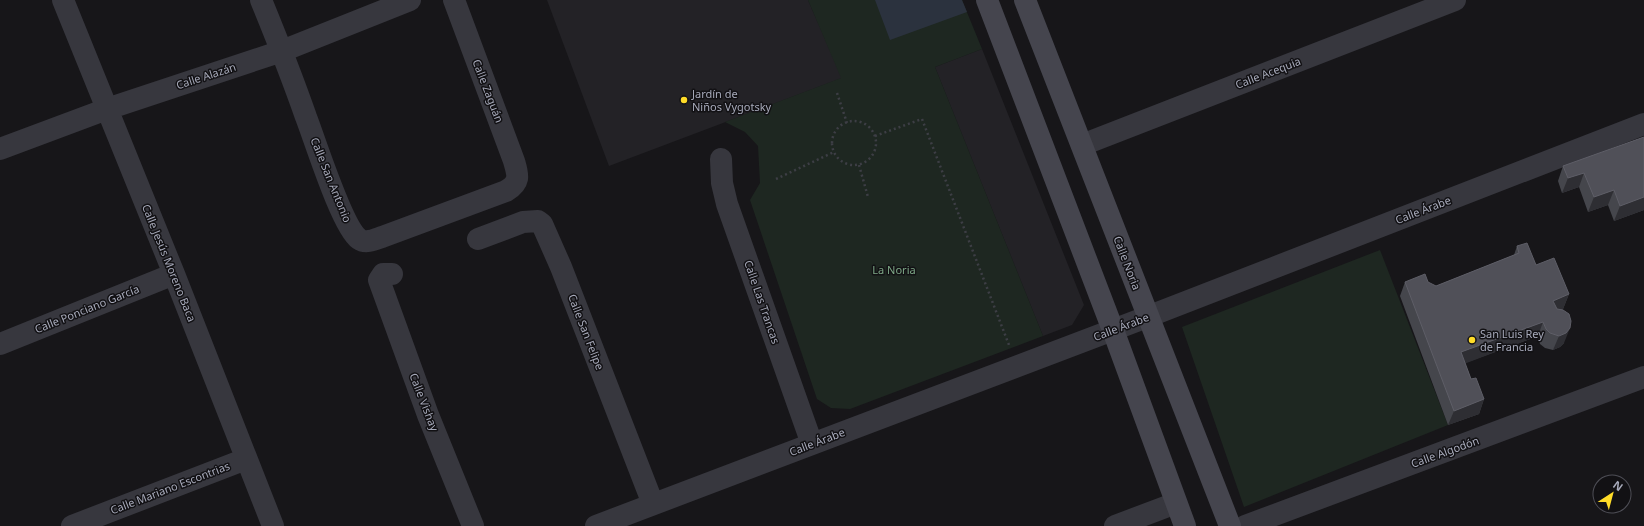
<svg xmlns="http://www.w3.org/2000/svg" width="1644" height="526" viewBox="0 0 1644 526" font-family="'Noto Sans',sans-serif">
  <style>
    .built { fill: #232226 }
    .green { fill: #1e2721 }
    .water { fill: #2b323e }
    .lines { fill: none; stroke-linecap: round; stroke-linejoin: round }
    .path { stroke: #3d3e45; stroke-width: 2.5; stroke-dasharray: 2 3; stroke-linecap: butt }
    .street { stroke: #37373e; stroke-width: 22 }
    .secondary { stroke: #45454e; stroke-width: 22 }
    .wall { fill: #45464c }
    .shaded-wall { fill: #2e2e33 }
    .building { fill: #505058; stroke: #5e5e67 }
    .poi-dot { fill: #ffdc28; stroke: #121114; stroke-width: 1.5 }
    .labels { text-anchor: middle; stroke-width: 3; stroke-linejoin: round; paint-order: stroke }
    .street-label { font-size: 11px; fill: #a7aaba; stroke: #121114 }
    .poi-label { font-size: 11px; fill: #a7aaba; stroke: #121114; text-anchor: start }
    .park-label { font-size: 11px; fill: #7da786; stroke: #121114 }
  </style>
  <rect width="100%" height="100%" fill="#171619"/>
  <path class="built" d="M 547,0 L 808,0 L 842,78 L 609,166 Z
    M 982,49 L 1084,305 L 1072,325 L 1043,336 L 935,67 Z"/>
  <path class="green" d="M 808,0 L 962,0 L 982,49 L 935,67 L 1043,336 L 850,409 L 831,408 L 817,399 L 750,200 L 760,183 L 758,146 L 745,132 L 725,122 L 841,78 Z
    M 1380,250 L 1448,425 L 1244,507 L 1182,327 Z"/>
  <path class="water" d="M 875,0 L 962,0 L 967,12 L 890,40 Z"/>
  <g class="lines">
    <path class="path" d="M 837,93 L 847,123
      M832 143a22 22 0 1 1 44 0a22 22 0 1 1-44 0Z
      M 875,136 L 922,119 L 1009,345
      M 859,165 L 868,197
      M 776,179 L 834,152"/>
    <path class="street" d="M 63,0 L 174,274 L 273,526
      M 261,0 C 277,39 292,77 306,117 C 315,140 342,227 359,239 C 366,244 376,239 382,237 L 506,191 C 521,182 518,175 514,161 L 454,0
      M 1082,145 L 1455,0
      M 0,149 L 107,109 L 282,51 L 410,0
      M 721,159 L 722,183 L 727,204 L 812,444
      M 478,239 L 523,222 L 538,221 L 542,224 L 561,267 L 653,504
      M 392,274 L 383,274 L 379,280 L 428,415 L 473,526
      M 0,344 L 174,274
      M 72,526 L 246,459
      M 596,526 L 1147,317 L 1644,124
      M 1115,526 L 1176,503
      M 1245,526 L 1644,377"/>
    <path class="secondary" d="M 987,0 L 1113,330 L 1185,526
      M 1025,0 L 1230,526"/>
  </g>
  <path class="wall" d="M 1644,137 L 1644,210 L 1614,221 L 1608,205 L 1588,212 L 1579,187 L 1562,193 L 1558,181 L 1563,166 Z
    M 1517,246 L 1536,265 L 1569,294 L 1563,309 L 1562,310 L 1564,343 L 1560,347 L 1553,350 L 1545,348 L 1540,344 L 1538,336 L 1465,363 L 1471,379 L 1484,399 L 1479,414 L 1448,425 L 1400,296 L 1405,282 L 1436,286 L 1514,255 Z"/>
  <path class="shaded-wall" d="M 1584,173 L 1579,187 L 1562,193 L 1568,178 Z
    M 1614,190 L 1608,205 L 1588,212 L 1594,197 Z
    M 1644,197 L 1644,210 L 1614,221 L 1620,206 Z
    M 1569,294 L 1563,309 L 1548,315 L 1553,301 Z
    M 1543,322 L 1538,336 L 1456,367 L 1461,352 Z
    M 1570,328 L 1564,343 L 1560,347 L 1553,350 L 1559,336 Z
    M 1484,399 L 1479,414 L 1448,425 L 1454,411 Z"/>
  <path class="building" d="M 1644,137 L 1644,197 L 1620,206 L 1614,190 L 1594,197 L 1584,173 L 1568,178 L 1563,166 Z
    M 1527,243 L 1536,265 L 1554,258 L 1569,294 L 1553,301 L 1557,309 L 1563,310 L 1569,314 L 1571,321 L 1570,328 L 1566,333 L 1559,336 L 1550,333 L 1546,329 L 1543,322 L 1461,352 L 1471,379 L 1476,378 L 1484,399 L 1454,411 L 1405,282 L 1425,274 L 1428,282 L 1436,286 L 1519,253 L 1517,246 Z"/>
  <g class="poi-dot">
    <circle cx="684" cy="100" r="4"/>
    <circle cx="1472" cy="340" r="4"/>
  </g>
  <g class="labels">
    <g class="street-label">
      <text transform="translate(1268 73) rotate(-21)" y="4">Calle Acequia</text>
      <text transform="translate(206 76) rotate(-18)" y="4">Calle Alazán</text>
      <text transform="translate(488 91) rotate(69)" y="4">Calle Zaguán</text>
      <text transform="translate(331 180) rotate(68)" y="4">Calle San Antonio</text>
      <text transform="translate(1423 210) rotate(-21)" y="4">Calle Árabe</text>
      <text transform="translate(169 263) rotate(68)" y="4">Calle Jesús Moreno Baca</text>
      <text transform="translate(1127 263) rotate(69)" y="4">Calle Noria</text>
      <text transform="translate(762 302) rotate(71)" y="4">Calle Las Trancas</text>
      <text transform="translate(87 309) rotate(-22)" y="4">Calle Ponciano García</text>
      <text transform="translate(1121 327) rotate(-21)" y="4">Calle Árabe</text>
      <text transform="translate(586 332) rotate(69)" y="4">Calle San Felipe</text>
      <text transform="translate(424 402) rotate(69)" y="4">Calle Vishay</text>
      <text transform="translate(817 442) rotate(-21)" y="4">Calle Árabe</text>
      <text transform="translate(1445 452) rotate(-20)" y="4">Calle Algodón</text>
      <text transform="translate(170 488) rotate(-21)" y="4">Calle Mariano Escontrias</text>
    </g>
    <g class="poi-label">
      <text x="692" y="98">Jardín de<tspan x="692" dy="13">Niños Vygotsky</tspan></text>
      <text x="1480" y="338">San Luis Rey<tspan x="1480" dy="13">de Francia</tspan></text>
    </g>
    <g class="park-label">
      <text x="894" y="274">La Noria</text>
    </g>
  </g>
  <g transform="translate(1612 494) rotate(36)"><circle r="19" fill="#121114" stroke="#4e4e56"/>
  <path d="M0-3L7 15L0 10L-7 15Z" fill="#ffdc28"/>
  <text y="-6" font-size="11" font-weight="bold" text-anchor="middle" fill="#a7aaba">N</text>
  </g>
</svg>
